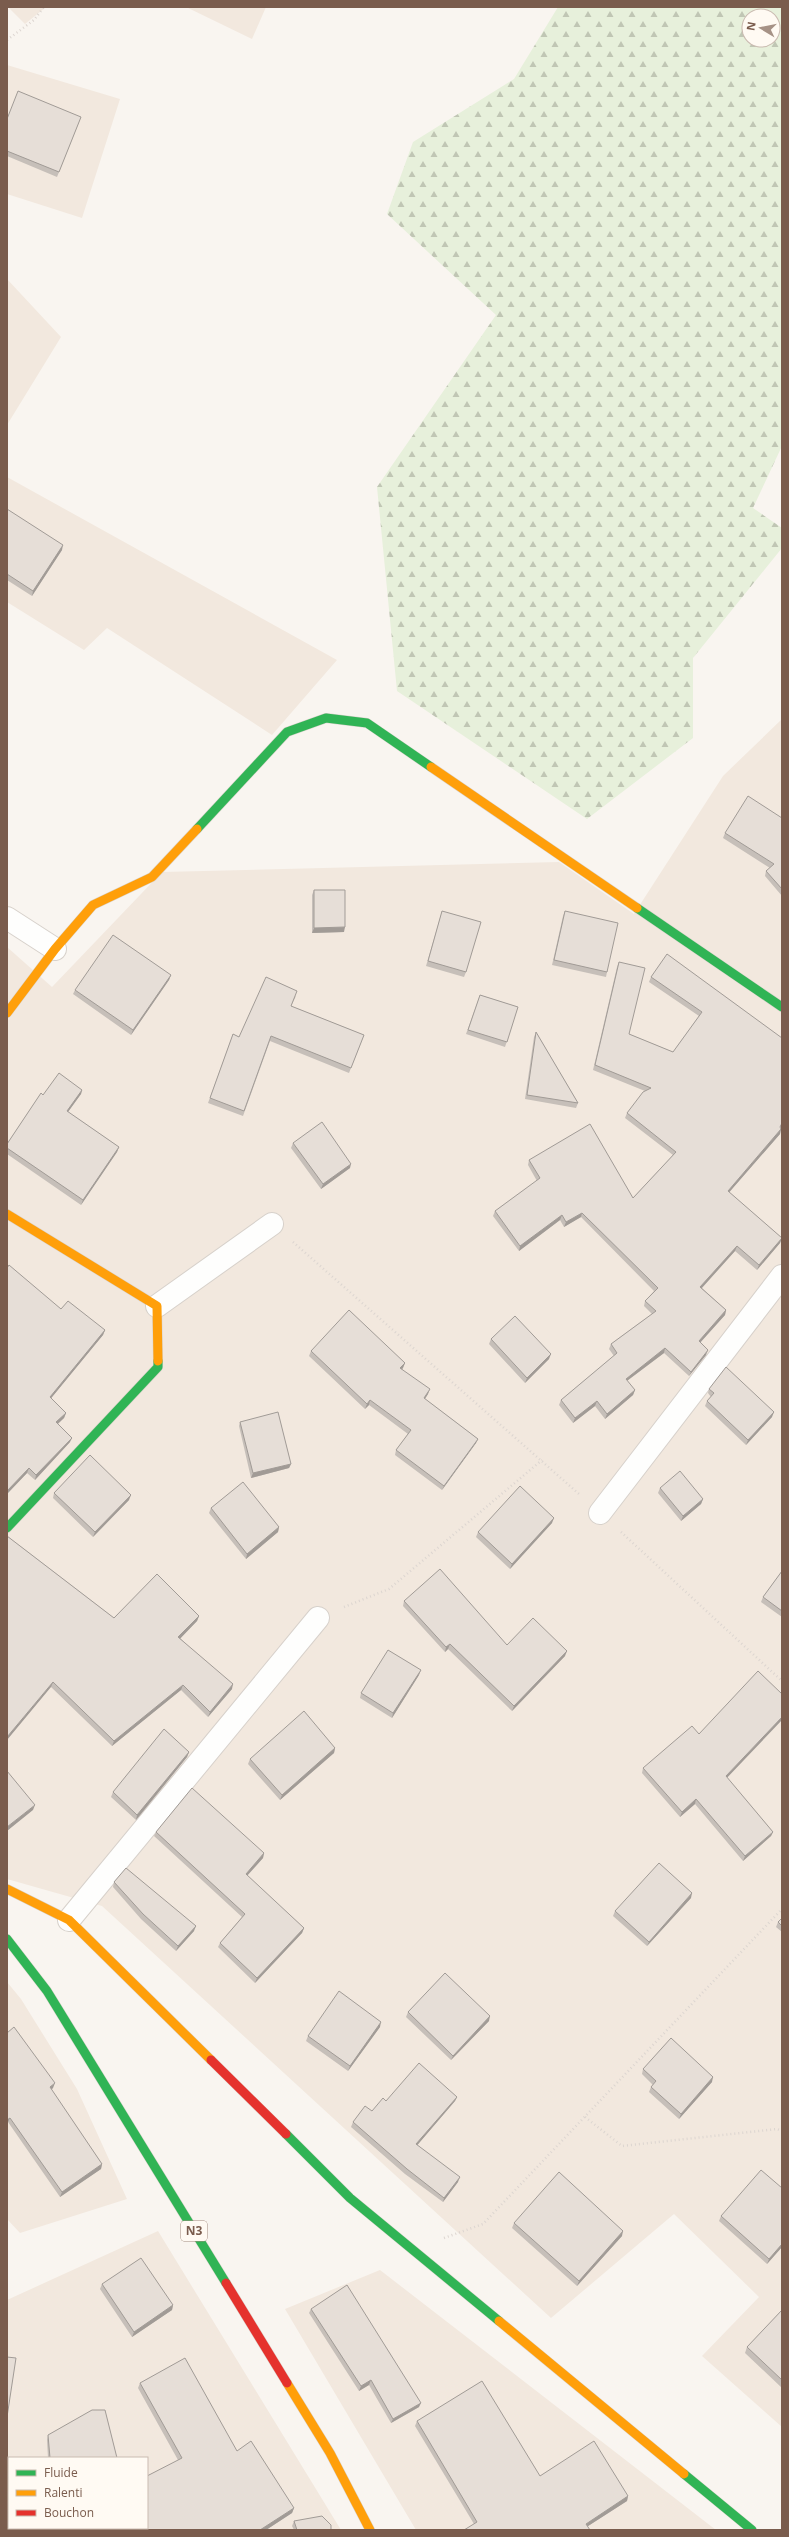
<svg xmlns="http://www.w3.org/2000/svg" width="789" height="2537" viewBox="0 0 789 2537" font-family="'Open Sans',sans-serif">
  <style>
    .residential { fill: #f2e8de; fill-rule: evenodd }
    .forest { fill: url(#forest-firs); fill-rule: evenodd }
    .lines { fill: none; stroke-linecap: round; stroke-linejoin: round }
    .street-casing { stroke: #d7d1cb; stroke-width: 24 }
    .fast-casing { stroke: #d9d2cb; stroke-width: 10 }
    .slow-casing { stroke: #d9d2cb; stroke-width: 10 }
    .jam-casing { stroke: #d9d2cb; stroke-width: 10 }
    .path { stroke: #dcd5d0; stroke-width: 2.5; stroke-dasharray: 1 3; stroke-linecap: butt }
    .street { stroke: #fefefd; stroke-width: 22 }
    .fast { stroke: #30b455; stroke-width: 9 }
    .slow { stroke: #ff9f0a; stroke-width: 9 }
    .jam { stroke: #e5322d; stroke-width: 9 }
    .wall { fill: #c6bfb9 }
    .shaded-wall { fill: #a19b96 }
    .building { fill: #e6ded7; stroke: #a19b96 }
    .labels { text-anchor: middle; stroke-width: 3.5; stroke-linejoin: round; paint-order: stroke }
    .shield { fill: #fffaf3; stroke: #a28b7f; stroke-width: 1 }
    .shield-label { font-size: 12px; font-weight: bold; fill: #7a5c4d }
  </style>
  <defs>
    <pattern id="forest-firs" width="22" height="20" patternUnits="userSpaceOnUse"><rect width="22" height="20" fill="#e7f0db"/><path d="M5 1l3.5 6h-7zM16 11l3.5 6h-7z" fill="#c0c6b4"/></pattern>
  </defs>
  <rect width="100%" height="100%" fill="#f9f5f0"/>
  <path class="residential" d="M 8,7 L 46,7 L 25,24 Z
    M 186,7 L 266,7 L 252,39 Z
    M 7,65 L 120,99 L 82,218 L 7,194 Z
    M 7,279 L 61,337 L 7,425 Z
    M 7,477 L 337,660 L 272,735 L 107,628 L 84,650 L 7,602 Z
    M 782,719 L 782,2427 L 702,2356 L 759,2297 L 674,2214 L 551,2318 L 102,1906 L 7,1879 L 7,947 L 52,987 L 162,872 L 559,862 L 634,914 L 723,776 Z
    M 7,1982 L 21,1999 L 77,2089 L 127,2199 L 20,2233 L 7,2219 Z
    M 158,2231 L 341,2530 L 7,2530 L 7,2300 ZM 9,2458 L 147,2458 L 147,2528 L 9,2528 Z
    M 380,2270 L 716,2530 L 416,2530 L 285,2309 Z"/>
  <path class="forest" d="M 558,7 L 782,7 L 782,446 L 753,508 L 782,528 L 782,548 L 693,658 L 693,738 L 587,819 L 397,691 L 377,487 L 496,315 L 387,214 L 413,142 L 514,79 ZM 749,16 L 773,16 L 773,40 L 749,40 Z"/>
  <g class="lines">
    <g class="street-casing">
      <path id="street" d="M 7,918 L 55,949
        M 157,1306 L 272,1224
        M 600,1513 L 782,1276
        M 69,1920 L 318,1618"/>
    </g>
    <g class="fast-casing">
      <path id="fast" d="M 197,829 L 287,732 L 326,718 L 367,723 L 431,767
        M 637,908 L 782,1007
        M 7,1528 L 158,1367 L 158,1361
        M 7,1939 L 47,1991 L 226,2283
        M 286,2134 L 350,2198 L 499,2321
        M 684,2474 L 752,2530"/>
    </g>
    <g class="slow-casing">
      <path id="slow" d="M 431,767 L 637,908
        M 7,1013 L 55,949 L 93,905 L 152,877 L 197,829
        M 7,1214 L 157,1306 L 158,1361
        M 7,1889 L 69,1920 L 211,2060
        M 499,2321 L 684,2474
        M 287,2383 L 330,2453 L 370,2530"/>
    </g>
    <g class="jam-casing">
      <path id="jam" d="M 211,2060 L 286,2134
        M 226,2283 L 287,2383"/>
    </g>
    <path class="path" d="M 7,40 L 34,20 L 44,7
      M 293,1242 L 579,1494
      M 621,1532 L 782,1681
      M 344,1607 L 389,1589 L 542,1460
      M 585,2117 L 622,2146 L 777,2129 L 782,2131
      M 444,2238 L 483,2224 L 782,1909"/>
    <use href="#street" class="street"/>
    <use href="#fast" class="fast"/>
    <use href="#slow" class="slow"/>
    <use href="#jam" class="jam"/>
  </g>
  <path class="wall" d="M 81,117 L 57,177 L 7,156 L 7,119 Z
    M 7,509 L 62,550 L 32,596 L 7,580 Z
    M 782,818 L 782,896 L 765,876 L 766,871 L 770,868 L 723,838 L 725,833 Z
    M 314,890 L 344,932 L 312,933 L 312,895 Z
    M 442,911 L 466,972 L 464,977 L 426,966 Z
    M 565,911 L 607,972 L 606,977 L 552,965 L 563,916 Z
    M 619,962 L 629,1034 L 673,1052 L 699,1016 L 649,982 L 651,977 L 782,1038 L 782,1126 L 780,1128 L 781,1129 L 780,1134 L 729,1192 L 782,1238 L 780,1243 L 757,1270 L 735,1251 L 702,1288 L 726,1310 L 725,1315 L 700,1343 L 706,1355 L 689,1376 L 664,1353 L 627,1381 L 635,1390 L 633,1395 L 605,1419 L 595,1406 L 573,1423 L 559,1405 L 561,1400 L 614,1356 L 609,1349 L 611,1344 L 652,1314 L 644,1306 L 645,1301 L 654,1291 L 581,1217 L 564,1227 L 560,1220 L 519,1251 L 493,1216 L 495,1211 L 537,1181 L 528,1165 L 529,1160 L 633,1198 L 673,1155 L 625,1118 L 627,1113 L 645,1091 L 593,1070 L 617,967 Z
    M 171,975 L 169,980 L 131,1035 L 73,994 L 75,990 Z
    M 480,995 L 518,1007 L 505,1047 L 466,1034 Z
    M 296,996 L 291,1006 L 364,1035 L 349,1073 L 270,1041 L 243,1116 L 208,1103 L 233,1034 L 239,1037 Z
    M 536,1032 L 578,1103 L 576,1108 L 525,1099 L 534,1037 Z
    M 82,1090 L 81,1094 L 68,1112 L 119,1147 L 117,1152 L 81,1205 L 7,1154 L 7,1144 L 43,1095 Z
    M 293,1143 L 350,1168 L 321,1189 L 291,1148 Z
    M 7,1268 L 61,1309 L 105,1330 L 103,1335 L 51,1398 L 66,1413 L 64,1418 L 58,1424 L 70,1442 L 35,1480 L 27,1473 L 7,1494 Z
    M 491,1339 L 549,1359 L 525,1383 L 489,1344 Z
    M 311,1351 L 405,1363 L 402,1369 L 428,1394 L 425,1399 L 478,1439 L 476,1443 L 442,1490 L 395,1455 L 396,1450 L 408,1434 L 369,1405 L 365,1409 L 309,1356 Z
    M 709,1389 L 772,1417 L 746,1445 L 705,1406 L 707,1401 L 711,1397 L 708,1393 Z
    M 240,1422 L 291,1464 L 289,1468 L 251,1478 L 239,1426 Z
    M 660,1488 L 703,1499 L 701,1504 L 681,1521 L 658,1493 Z
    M 54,1493 L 129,1500 L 93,1537 L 53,1498 Z
    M 211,1508 L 279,1527 L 278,1532 L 246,1559 L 209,1513 Z
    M 552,1523 L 510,1569 L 476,1537 L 478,1532 Z
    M 7,1536 L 114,1618 L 199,1616 L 197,1621 L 180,1638 L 232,1689 L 208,1717 L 181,1690 L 112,1746 L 51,1687 Z
    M 782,1571 L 782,1617 L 761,1602 L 763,1597 Z
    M 404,1601 L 507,1645 L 565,1656 L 512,1711 L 448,1649 L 445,1652 L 403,1606 Z
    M 419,1675 L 392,1718 L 360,1698 L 361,1693 Z
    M 335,1748 L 334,1753 L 280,1800 L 248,1764 L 250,1759 Z
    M 189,1752 L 187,1757 L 136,1820 L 111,1797 L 113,1792 Z
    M 643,1768 L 727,1778 L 773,1832 L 771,1836 L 743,1861 L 695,1804 L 680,1817 L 642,1773 Z
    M 156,1832 L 264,1853 L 263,1858 L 247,1876 L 304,1928 L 302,1933 L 255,1983 L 218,1947 L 220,1943 L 242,1917 L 154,1836 Z
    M 114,1882 L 194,1931 L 176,1951 L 141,1919 L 113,1887 Z
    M 691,1898 L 647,1946 L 613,1916 L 615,1911 Z
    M 782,1918 L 782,1932 L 776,1927 L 778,1922 Z
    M 408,2012 L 489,2021 L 451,2060 L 406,2017 Z
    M 380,2027 L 348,2071 L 306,2041 L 308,2036 Z
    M 7,2033 L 53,2088 L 51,2090 L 102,2164 L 101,2169 L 60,2197 L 8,2122 L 7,2123 Z
    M 643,2069 L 712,2082 L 679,2119 L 649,2092 L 651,2087 L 653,2085 L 642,2074 Z
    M 457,2097 L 455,2101 L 417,2145 L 458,2182 L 443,2202 L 405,2174 L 351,2127 L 353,2122 L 372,2111 L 386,2101 Z
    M 782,2188 L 782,2247 L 767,2264 L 719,2221 L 721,2216 Z
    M 514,2223 L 622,2236 L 577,2286 L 512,2228 Z
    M 102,2284 L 173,2305 L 172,2310 L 132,2337 L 100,2289 Z
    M 311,2309 L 419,2407 L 391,2423 L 369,2385 L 359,2391 L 309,2313 Z
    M 782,2310 L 782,2388 L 745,2353 L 747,2347 Z
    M 140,2383 L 237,2451 L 294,2508 L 292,2513 L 266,2530 L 54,2530 L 53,2528 L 147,2528 L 178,2460 L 138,2388 Z
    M 417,2421 L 540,2476 L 628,2496 L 627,2501 L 588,2526 L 474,2524 L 415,2426 Z
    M 48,2435 L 117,2458 L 48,2458 L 47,2440 Z
    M 294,2521 L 331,2530 L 294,2530 L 292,2526 Z"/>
  <path class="shaded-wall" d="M 63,545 L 62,550 L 32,596 L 33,591 Z
    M 345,927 L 344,932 L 312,933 L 314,928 Z
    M 171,975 L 169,980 L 131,1035 L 133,1030 Z
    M 82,1090 L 81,1094 L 65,1116 L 67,1111 Z
    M 781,1129 L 780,1134 L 726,1196 L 728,1191 Z
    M 119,1147 L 117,1152 L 81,1205 L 83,1200 Z
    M 351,1164 L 350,1168 L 321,1189 L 323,1184 Z
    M 582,1213 L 581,1217 L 564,1227 L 566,1222 Z
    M 562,1215 L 560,1220 L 519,1251 L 520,1246 Z
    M 782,1238 L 780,1243 L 757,1270 L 759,1265 Z
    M 737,1246 L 735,1251 L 699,1291 L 700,1287 Z
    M 726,1310 L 725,1315 L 697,1346 L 699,1341 Z
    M 105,1330 L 103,1335 L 48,1402 L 50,1397 Z
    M 665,1348 L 664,1353 L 624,1383 L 626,1379 Z
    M 708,1350 L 706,1355 L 689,1376 L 691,1372 Z
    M 551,1354 L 549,1359 L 525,1383 L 527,1378 Z
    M 405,1363 L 403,1368 L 399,1373 L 400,1368 Z
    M 430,1389 L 428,1394 L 422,1403 L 424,1398 Z
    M 635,1390 L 633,1395 L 605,1419 L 607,1414 Z
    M 370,1400 L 369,1405 L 365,1409 L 367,1404 Z
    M 597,1401 L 595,1406 L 573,1423 L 575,1418 Z
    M 774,1412 L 772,1417 L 746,1445 L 748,1440 Z
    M 66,1413 L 64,1418 L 54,1427 L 56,1422 Z
    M 72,1438 L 70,1442 L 35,1480 L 36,1475 Z
    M 478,1439 L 476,1443 L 442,1490 L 444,1486 Z
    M 291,1464 L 289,1468 L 251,1478 L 253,1473 Z
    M 29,1468 L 27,1473 L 7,1494 L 7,1491 Z
    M 131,1495 L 129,1500 L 93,1537 L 95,1532 Z
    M 703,1499 L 701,1504 L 681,1521 L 683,1516 Z
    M 554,1518 L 552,1523 L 510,1569 L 512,1564 Z
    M 279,1527 L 278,1532 L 246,1559 L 247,1554 Z
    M 199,1616 L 197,1621 L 177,1642 L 178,1637 Z
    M 450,1644 L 448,1649 L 445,1652 L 446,1647 Z
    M 567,1651 L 565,1656 L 512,1711 L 514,1706 Z
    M 421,1670 L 419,1675 L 392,1718 L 393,1713 Z
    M 53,1682 L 51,1687 L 7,1740 L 7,1737 Z
    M 233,1684 L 232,1689 L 208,1717 L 210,1712 Z
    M 183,1685 L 181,1690 L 112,1746 L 114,1741 Z
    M 782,1717 L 782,1720 L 724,1781 L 726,1776 Z
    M 335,1748 L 334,1753 L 280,1800 L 282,1795 Z
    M 189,1752 L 187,1757 L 136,1820 L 137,1815 Z
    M 696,1799 L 695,1804 L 680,1817 L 682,1812 Z
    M 35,1805 L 33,1810 L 7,1831 L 7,1827 Z
    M 773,1832 L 771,1836 L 743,1861 L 745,1856 Z
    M 264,1853 L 263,1858 L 244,1879 L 246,1874 Z
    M 692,1893 L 691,1898 L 647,1946 L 649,1942 Z
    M 196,1926 L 194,1931 L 176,1951 L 178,1946 Z
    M 304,1928 L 302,1933 L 255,1983 L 257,1978 Z
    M 490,2016 L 489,2021 L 451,2060 L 453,2056 Z
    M 381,2022 L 380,2027 L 348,2071 L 350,2066 Z
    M 713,2077 L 712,2082 L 679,2119 L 681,2114 Z
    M 55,2083 L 53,2088 L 48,2092 L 50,2087 Z
    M 457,2097 L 455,2101 L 414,2149 L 416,2144 Z
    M 10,2118 L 8,2122 L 7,2123 L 7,2120 Z
    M 102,2164 L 101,2169 L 60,2197 L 62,2192 Z
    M 460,2177 L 458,2182 L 443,2202 L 444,2198 Z
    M 623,2231 L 622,2236 L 577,2286 L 579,2281 Z
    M 782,2244 L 782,2247 L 767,2264 L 769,2259 Z
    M 173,2305 L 172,2310 L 132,2337 L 134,2332 Z
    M 371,2380 L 369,2385 L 359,2391 L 361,2386 Z
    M 421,2403 L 419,2407 L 391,2423 L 393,2419 Z
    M 628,2496 L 627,2501 L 585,2528 L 586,2524 Z
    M 294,2508 L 292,2513 L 266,2530 L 260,2530 Z"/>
  <path class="building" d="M 18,91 L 81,117 L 59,172 L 7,151 L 7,119 Z
    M 7,509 L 63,545 L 33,591 L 7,574 Z
    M 748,796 L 782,818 L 782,889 L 766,871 L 774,864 L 725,833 Z
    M 314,890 L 345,890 L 345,927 L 314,928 Z
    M 442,911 L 481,922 L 466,972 L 428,961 Z
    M 565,911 L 618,923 L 607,972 L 554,960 Z
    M 113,935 L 171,975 L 133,1030 L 75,990 Z
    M 667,954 L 782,1038 L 782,1123 L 780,1127 L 781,1129 L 728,1191 L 782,1238 L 759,1265 L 737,1246 L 700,1287 L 726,1310 L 699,1341 L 708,1350 L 691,1372 L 665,1348 L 626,1379 L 635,1390 L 607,1414 L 597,1401 L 575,1418 L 561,1400 L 617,1353 L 611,1344 L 656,1311 L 645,1301 L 658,1288 L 582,1213 L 566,1222 L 562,1215 L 520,1246 L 495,1211 L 540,1178 L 529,1160 L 590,1124 L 633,1198 L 676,1152 L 627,1113 L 643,1092 L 651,1088 L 595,1065 L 619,962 L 645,968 L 629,1034 L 673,1052 L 702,1012 L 651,977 Z
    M 266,977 L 297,991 L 291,1006 L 364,1035 L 351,1068 L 271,1036 L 244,1111 L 210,1098 L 233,1034 L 239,1037 Z
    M 480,995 L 518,1007 L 507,1042 L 468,1030 Z
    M 536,1032 L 578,1103 L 527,1095 Z
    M 59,1073 L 82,1090 L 67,1111 L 119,1147 L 83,1200 L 7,1148 L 7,1144 L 41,1093 L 43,1095 Z
    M 322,1122 L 351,1164 L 323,1184 L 293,1143 Z
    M 9,1265 L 61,1309 L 68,1301 L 105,1330 L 50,1397 L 66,1413 L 56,1422 L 72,1438 L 36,1475 L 29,1468 L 7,1491 L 7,1268 Z
    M 349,1310 L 405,1363 L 400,1368 L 430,1389 L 424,1398 L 478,1439 L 444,1486 L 396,1450 L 411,1430 L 370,1400 L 367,1404 L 311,1351 Z
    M 515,1316 L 551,1354 L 527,1378 L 491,1339 Z
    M 726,1367 L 774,1412 L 748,1440 L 707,1401 L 714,1393 L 709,1389 Z
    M 278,1412 L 291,1464 L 253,1473 L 240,1422 Z
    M 90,1455 L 131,1495 L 95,1532 L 54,1493 Z
    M 680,1471 L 703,1499 L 683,1516 L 660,1488 Z
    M 243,1482 L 279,1527 L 247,1554 L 211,1508 Z
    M 520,1486 L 554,1518 L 512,1564 L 478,1532 Z
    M 7,1536 L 114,1618 L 157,1574 L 199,1616 L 178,1637 L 233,1684 L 210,1712 L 183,1685 L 114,1741 L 53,1682 L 7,1737 Z
    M 440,1569 L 507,1645 L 533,1618 L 567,1651 L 514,1706 L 450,1644 L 446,1647 L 404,1601 Z
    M 782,1571 L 782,1611 L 763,1597 Z
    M 388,1650 L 421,1670 L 393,1713 L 361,1693 Z
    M 758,1671 L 782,1694 L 782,1717 L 726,1776 L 773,1832 L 745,1856 L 696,1799 L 682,1812 L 643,1768 L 692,1726 L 699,1734 Z
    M 304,1711 L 335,1748 L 282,1795 L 250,1759 Z
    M 164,1729 L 189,1752 L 137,1815 L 113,1792 Z
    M 7,1771 L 35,1805 L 7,1827 Z
    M 192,1788 L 264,1853 L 246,1874 L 304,1928 L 257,1978 L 220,1943 L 245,1914 L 156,1832 Z
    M 659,1863 L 692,1893 L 649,1942 L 615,1911 Z
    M 126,1868 L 196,1926 L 178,1946 L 143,1914 L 114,1882 Z
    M 782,1918 L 782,1926 L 778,1922 Z
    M 445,1973 L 490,2016 L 453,2056 L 408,2012 Z
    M 339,1991 L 381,2022 L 350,2066 L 308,2036 Z
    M 14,2027 L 55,2083 L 50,2087 L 102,2164 L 62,2192 L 10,2118 L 7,2120 L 7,2033 Z
    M 671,2038 L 713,2077 L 681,2114 L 651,2087 L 656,2081 L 643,2069 Z
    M 419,2063 L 457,2097 L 416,2144 L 460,2177 L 444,2198 L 407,2169 L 353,2122 L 365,2106 L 372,2111 L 383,2098 L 386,2101 Z
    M 761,2170 L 782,2188 L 782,2244 L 769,2259 L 721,2216 Z
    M 559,2172 L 623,2231 L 579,2281 L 514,2223 Z
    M 141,2258 L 173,2305 L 134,2332 L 102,2284 Z
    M 347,2285 L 421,2403 L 393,2419 L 371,2380 L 361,2386 L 311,2309 Z
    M 782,2310 L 782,2380 L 747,2347 Z
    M 7,2357 L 16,2358 L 7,2417 Z
    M 185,2358 L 237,2451 L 251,2441 L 294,2508 L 260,2530 L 56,2530 L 56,2528 L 147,2528 L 147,2476 L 182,2458 L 140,2383 Z
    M 482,2381 L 540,2476 L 594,2441 L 628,2496 L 586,2524 L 590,2530 L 464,2530 L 477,2522 L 417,2421 Z
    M 92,2410 L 105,2410 L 117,2458 L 50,2458 L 48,2435 Z
    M 7,2490 L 9,2490 L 9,2528 L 11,2528 L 11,2530 L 7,2530 Z
    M 322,2516 L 331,2525 L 331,2530 L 297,2530 L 294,2521 Z"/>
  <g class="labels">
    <rect class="shield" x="181" y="2221" width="26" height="20" rx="3"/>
    <g class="shield-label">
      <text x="194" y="2235">N3</text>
    </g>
  </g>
  <rect width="789" height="2537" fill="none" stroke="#7a5c4d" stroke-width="16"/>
  <rect x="8" y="2457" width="140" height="72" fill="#fffaf3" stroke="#cabbb1"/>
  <rect x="16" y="2470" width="20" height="6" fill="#30b455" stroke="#cabbb1"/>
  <text x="44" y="2477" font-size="12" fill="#7a5c4d">Fluide</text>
  <rect x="16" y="2490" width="20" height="6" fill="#ff9f0a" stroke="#cabbb1"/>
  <text x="44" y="2497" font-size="12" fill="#7a5c4d">Ralenti</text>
  <rect x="16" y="2510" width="20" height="6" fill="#e5322d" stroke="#cabbb1"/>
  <text x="44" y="2517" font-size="12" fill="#7a5c4d">Bouchon</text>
  <g transform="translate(761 28) rotate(280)"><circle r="19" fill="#fffaf3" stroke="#cabbb1"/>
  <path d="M0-3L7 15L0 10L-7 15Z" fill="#a69286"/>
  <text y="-6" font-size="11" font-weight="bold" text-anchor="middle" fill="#7a5c4d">N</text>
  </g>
</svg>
